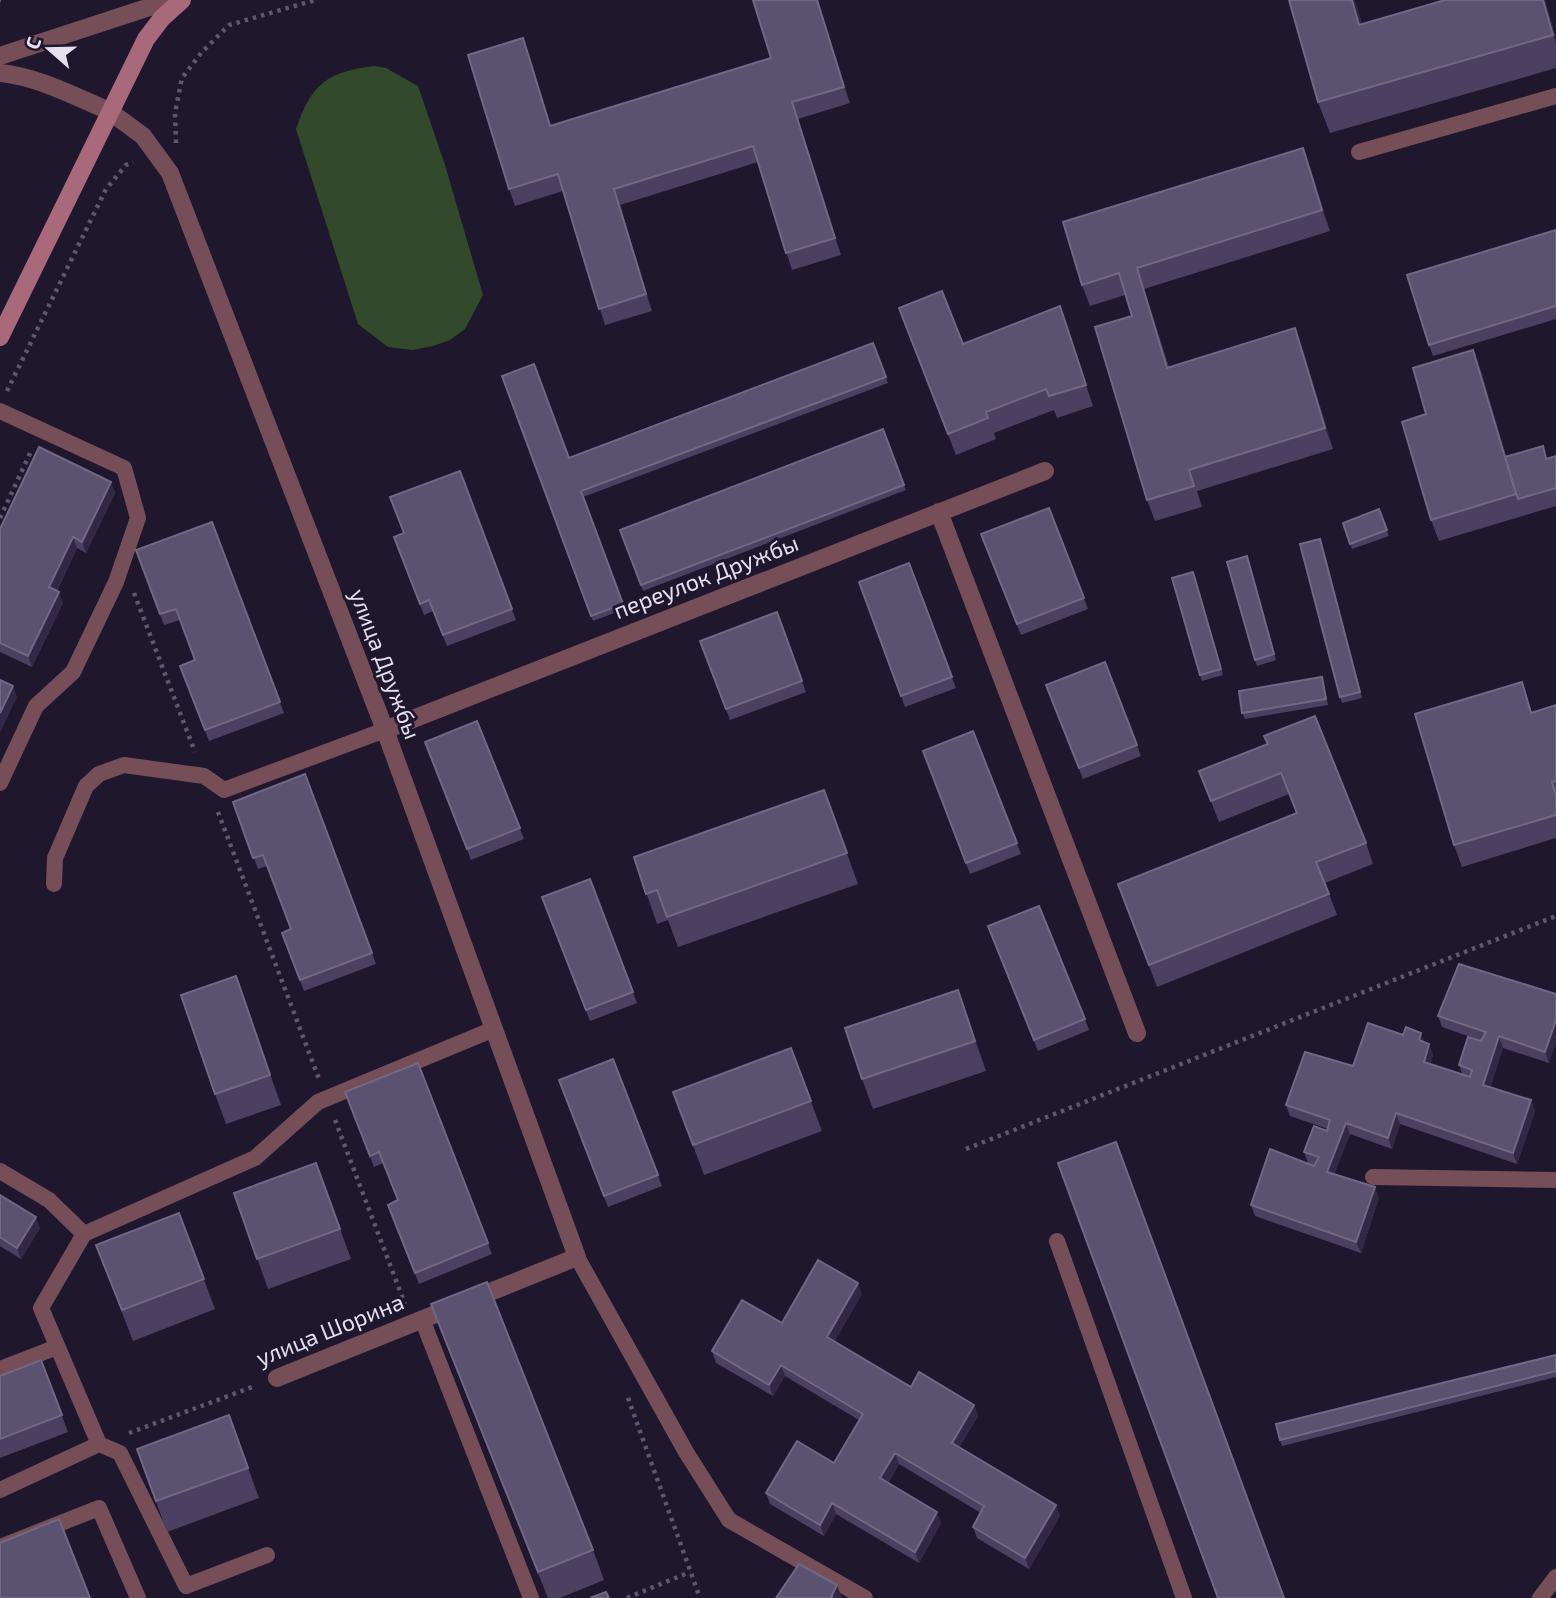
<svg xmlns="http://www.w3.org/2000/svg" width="1556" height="1598" viewBox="0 0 1556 1598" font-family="'Exo 2',sans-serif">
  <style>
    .green { fill: #32492b }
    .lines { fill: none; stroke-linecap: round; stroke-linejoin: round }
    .path { stroke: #5f586d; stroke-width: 4.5; stroke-dasharray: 3.5 5; stroke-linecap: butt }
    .service { stroke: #754e58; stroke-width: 16 }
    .minor { stroke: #754e58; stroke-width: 18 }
    .tertiary { stroke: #754e58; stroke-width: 18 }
    .secondary { stroke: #a86a7a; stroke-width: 18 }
    .wall { fill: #4b4061 }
    .shaded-wall { fill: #322846 }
    .building { fill: #5b5170; stroke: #716884; stroke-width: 2 }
    .labels { text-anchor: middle; stroke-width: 6; stroke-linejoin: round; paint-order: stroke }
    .street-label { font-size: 23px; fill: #e5e0f0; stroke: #1f172e }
  </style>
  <rect width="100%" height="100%" fill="#1f172e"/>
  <path class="green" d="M 374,66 L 386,68 L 418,86 L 445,165 L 483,295 L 465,329 L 450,340 L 433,346 L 413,350 L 388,347 L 358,324 L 296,129 C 311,84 327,72 374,66 Z"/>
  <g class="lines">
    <path class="path" d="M 0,0 L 1,0
      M 176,143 L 175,113 L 182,78 L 201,53 L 229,25 L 315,0
      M 7,391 L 106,189 L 126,165 L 133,162
      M 0,518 L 32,449
      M 134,593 L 195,752
      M 218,812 L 319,1079
      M 335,1120 L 405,1304
      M 966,1149 L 1556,916
      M 628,1398 L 700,1598
      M 129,1433 L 255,1386
      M 627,1598 L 690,1572"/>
    <path class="service" d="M 1359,152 L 1556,96
      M 0,411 L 124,468 L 138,518 L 116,582 L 73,672 L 36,706 L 0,783
      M 54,884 L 55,858 L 86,786 L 99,774 L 124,765 L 204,776 L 224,790 L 385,730
      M 0,1171 L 49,1200 L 84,1234
      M 1373,1177 L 1556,1180
      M 1057,1241 L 1184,1598
      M 577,1257 L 686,1452 L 729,1520 L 865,1598
      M 422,1319 L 531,1598
      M 0,1369 L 57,1347
      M 0,1490 L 99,1444
      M 0,1547 L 99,1508 L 138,1598
      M 267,1555 L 186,1586 L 120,1453 L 99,1444 L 41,1308 L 84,1234 L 255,1158 L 318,1102 L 494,1029
      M 1540,1598 L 1556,1577"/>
    <path class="minor" d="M 109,111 L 143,136 L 170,173 L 385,730 L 577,1257 L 277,1378
      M 939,512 L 1137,1033
      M 385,730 L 1045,471"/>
    <path class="tertiary" d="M 0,56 L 171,0
      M 0,73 C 39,77 74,96 109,111"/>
    <path class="secondary" d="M 0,337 L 146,39 L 162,18 L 182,0"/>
  </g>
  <path class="wall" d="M 818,0 L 850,103 L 798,119 L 841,255 L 792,270 L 758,162 L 620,205 L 652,311 L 605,325 L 563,191 L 515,206 L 509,189 L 529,54 L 551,126 L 771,58 Z
    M 1289,0 L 1354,0 L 1362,24 L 1545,0 L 1556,39 L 1556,68 L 1330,133 L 1318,102 Z
    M 1303,148 L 1330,231 L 1144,289 L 1169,367 L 1303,350 L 1333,449 L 1197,491 L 1202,507 L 1155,521 L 1147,500 L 1132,316 L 1125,295 L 1090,306 L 1082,285 Z
    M 1556,230 L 1556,319 L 1433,356 L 1429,345 Z
    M 1060,306 L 1093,406 L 1057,418 L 1054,410 L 994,433 L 996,439 L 956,455 L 907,330 L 963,344 Z
    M 873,343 L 888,383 L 583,497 L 625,609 L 593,621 L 502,376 L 569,458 Z
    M 1473,350 L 1481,371 L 1506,457 L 1547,458 L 1556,456 L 1556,506 L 1439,541 L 1431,520 L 1426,414 Z
    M 883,429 L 906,490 L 643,591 L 620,530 Z
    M 460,471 L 516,620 L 447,646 L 433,611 L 424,615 L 394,537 L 404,533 Z
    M 111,482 L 115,493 L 86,553 L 77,548 L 57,591 L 63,603 L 32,667 L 0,652 L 0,529 Z
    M 1049,508 L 1088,609 L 1021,635 L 981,534 Z
    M 1379,509 L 1389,536 L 1352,549 L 1343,523 Z
    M 212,522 L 284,713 L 209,741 L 180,666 L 195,660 L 180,620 L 164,625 L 136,550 Z
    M 1322,544 L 1362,698 L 1342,703 L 1340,697 Z
    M 1249,562 L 1276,660 L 1257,666 L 1255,660 Z
    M 909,563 L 956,688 L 905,707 L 859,582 Z
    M 1195,578 L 1223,675 L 1202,681 L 1200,675 Z
    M 777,612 L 806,692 L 730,720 L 700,641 Z
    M 1105,662 L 1141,756 L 1083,779 L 1046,685 Z
    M 1322,677 L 1328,705 L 1245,719 L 1242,713 Z
    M 1522,682 L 1532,713 L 1556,705 L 1556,838 L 1462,867 L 1454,845 Z
    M 477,721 L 524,839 L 471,860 L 425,742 Z
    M 973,731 L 1021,854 L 970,874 L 923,751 Z
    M 1267,744 L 1366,843 L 1373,864 L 1325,883 L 1337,915 L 1157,987 L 1118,884 L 1296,813 L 1289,794 L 1219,822 L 1199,771 Z
    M 305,774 L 376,964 L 304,991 L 282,933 L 291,929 L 267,866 L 258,869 L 233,802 Z
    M 824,790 L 858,884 L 678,947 L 668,920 L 657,924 L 634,857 Z
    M 590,879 L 637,1003 L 590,1021 L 542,897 Z
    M 992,937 L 1085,1019 L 1089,1030 L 1038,1051 Z
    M 236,976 L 281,1105 L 226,1124 L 215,1094 Z
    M 1556,994 L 1549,1063 L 1503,1048 L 1490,1088 L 1531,1100 L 1535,1111 L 1517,1164 L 1400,1124 L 1392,1149 L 1350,1134 L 1334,1174 L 1379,1198 L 1361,1253 L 1255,1216 L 1251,1205 L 1308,1163 L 1304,1152 L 1328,1129 L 1290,1116 L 1286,1105 L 1353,1066 L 1425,1042 L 1429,1044 L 1433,1055 L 1430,1064 L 1462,1074 L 1459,1065 L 1482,1041 L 1442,1027 L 1438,1016 Z
    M 969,1021 L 986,1071 L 873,1109 L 862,1079 Z
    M 791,1048 L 822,1131 L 704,1175 L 673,1092 Z
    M 613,1059 L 662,1186 L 608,1207 L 559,1080 Z
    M 418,1063 L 492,1254 L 419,1284 L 388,1205 L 398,1201 L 383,1163 L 374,1167 L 345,1092 Z
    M 316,1163 L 351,1259 L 268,1289 L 234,1193 Z
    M 0,1195 L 40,1228 L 21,1259 L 0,1246 Z
    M 179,1213 L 215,1309 L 133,1341 L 96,1245 Z
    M 862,1294 L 834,1342 L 911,1387 L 974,1405 L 978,1416 L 959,1447 L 1056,1505 L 1060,1516 L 1029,1569 L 977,1538 L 973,1527 L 981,1513 L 899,1464 L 888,1483 L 941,1523 L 919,1563 L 836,1514 L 824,1536 L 770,1504 L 766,1493 L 834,1463 L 859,1420 L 785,1376 L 773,1396 L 716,1363 L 712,1351 L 782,1323 Z
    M 431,1304 L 593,1550 L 604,1580 L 560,1598 L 548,1598 L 442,1334 Z
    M 1556,1355 L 1556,1377 L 1282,1446 L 1280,1440 Z
    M 41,1360 L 68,1432 L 0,1458 L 0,1376 Z
    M 229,1415 L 259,1498 L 167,1532 L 137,1449 Z"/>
  <path class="shaded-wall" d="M 817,0 L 818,0 L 850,103 L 844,87 Z
    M 1352,0 L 1354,0 L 1357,6 L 1370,55 L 1359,25 Z
    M 1543,0 L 1545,0 L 1556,39 L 1556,44 Z
    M 523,38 L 529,54 L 556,142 L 550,126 Z
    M 792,102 L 798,119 L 841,255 L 835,238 Z
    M 1303,148 L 1311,169 L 1330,231 L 1322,210 Z
    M 614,189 L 620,205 L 652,311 L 646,294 Z
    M 1137,268 L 1144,289 L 1175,389 L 1167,368 Z
    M 1060,306 L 1068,327 L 1093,406 L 1086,385 Z
    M 1295,328 L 1303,350 L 1333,449 L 1325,428 Z
    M 1473,350 L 1481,371 L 1519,499 L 1518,499 Z
    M 111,482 L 115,493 L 86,553 L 82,542 Z
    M 73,537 L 77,548 L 53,598 L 49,587 Z
    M 59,592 L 63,603 L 32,667 L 28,656 Z
    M 1522,682 L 1529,703 L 1538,734 L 1531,713 Z
    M 13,686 L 17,697 L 0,733 L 0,713 Z
    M 236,976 L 247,1006 L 281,1105 L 270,1075 Z
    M 958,990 L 969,1021 L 986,1071 L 975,1041 Z
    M 1556,1020 L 1556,1043 L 1549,1063 L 1545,1052 Z
    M 1421,1033 L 1425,1044 L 1419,1040 Z
    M 1499,1036 L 1503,1048 L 1487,1096 L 1483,1085 Z
    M 1429,1044 L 1433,1055 L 1428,1073 L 1424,1062 Z
    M 1531,1100 L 1535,1111 L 1517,1164 L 1513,1153 Z
    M 1396,1113 L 1400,1124 L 1392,1149 L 1388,1138 Z
    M 1346,1123 L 1350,1134 L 1331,1183 L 1327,1172 Z
    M 1375,1187 L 1379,1198 L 1361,1253 L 1356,1242 Z
    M 36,1217 L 40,1228 L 21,1259 L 17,1248 Z
    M 858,1283 L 862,1294 L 831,1348 L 827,1337 Z
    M 781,1365 L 785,1376 L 773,1396 L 769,1385 Z
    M 974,1405 L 978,1416 L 956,1454 L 952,1443 Z
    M 895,1453 L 899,1464 L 884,1489 L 880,1478 Z
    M 832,1503 L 836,1514 L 824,1536 L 820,1525 Z
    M 1056,1505 L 1060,1516 L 1029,1569 L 1025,1558 Z
    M 937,1512 L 941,1523 L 919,1563 L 915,1552 Z
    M 837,1585 L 842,1598 L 832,1598 L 831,1597 Z"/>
  <path class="building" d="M 753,0 L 817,0 L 844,87 L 792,102 L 835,238 L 786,253 L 753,146 L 614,189 L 646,294 L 599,309 L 558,174 L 509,189 L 468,55 L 523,38 L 550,126 L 771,58 Z
    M 1289,0 L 1352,0 L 1359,25 L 1445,0 L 1543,0 L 1553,35 L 1318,102 Z
    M 1303,148 L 1322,210 L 1137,268 L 1167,368 L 1295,328 L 1325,428 L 1189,470 L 1194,486 L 1147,500 L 1095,327 L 1132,316 L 1119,273 L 1082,285 L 1063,222 Z
    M 1556,230 L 1556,306 L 1429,345 L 1407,275 Z
    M 942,291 L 963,344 L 1060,306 L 1086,385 L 1049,396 L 1046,389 L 986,412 L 988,418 L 948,434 L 899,308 Z
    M 873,343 L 886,377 L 581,491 L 623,604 L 591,616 L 502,376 L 534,364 L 569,458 Z
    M 1473,350 L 1516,494 L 1431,520 L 1402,422 L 1426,414 L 1413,368 Z
    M 883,429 L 904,485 L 641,585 L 620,530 Z
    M 1543,446 L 1546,459 L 1556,456 L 1556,488 L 1518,499 L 1505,457 Z
    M 39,447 L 111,482 L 82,542 L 73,537 L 49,587 L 59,592 L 28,656 L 0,643 L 0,529 Z
    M 460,471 L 512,609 L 443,635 L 429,600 L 420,604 L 394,537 L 404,533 L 390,497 Z
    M 1049,508 L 1084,598 L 1017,624 L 981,534 Z
    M 1379,509 L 1387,530 L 1350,544 L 1343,523 Z
    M 212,522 L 280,702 L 205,730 L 180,666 L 195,660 L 176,609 L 160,614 L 136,550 Z
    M 1320,539 L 1360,692 L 1340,697 L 1300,544 Z
    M 1247,556 L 1274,654 L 1255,660 L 1227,562 Z
    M 909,563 L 952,677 L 901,696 L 859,582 Z
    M 1193,572 L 1221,669 L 1200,675 L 1172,578 Z
    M 777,612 L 802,681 L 726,709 L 700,641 Z
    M 1105,662 L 1137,745 L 1079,768 L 1046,685 Z
    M 1322,677 L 1326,699 L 1242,713 L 1239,691 Z
    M 0,680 L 13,686 L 0,713 Z
    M 1522,682 L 1531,713 L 1556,705 L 1556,781 L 1552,782 L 1556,795 L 1556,815 L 1454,845 L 1415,714 Z
    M 1315,716 L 1366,843 L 1316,862 L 1329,894 L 1149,965 L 1118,884 L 1297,813 L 1281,773 L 1211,801 L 1199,771 L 1268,744 L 1264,736 Z
    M 477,721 L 520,828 L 467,849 L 425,742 Z
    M 973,731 L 1017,843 L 966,863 L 923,751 Z
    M 305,774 L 372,953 L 300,980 L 282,933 L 291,929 L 263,855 L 253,858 L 233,802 Z
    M 824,790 L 847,853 L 667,917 L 657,890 L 646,894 L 634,857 Z
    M 590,879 L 633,992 L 586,1010 L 542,897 Z
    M 1039,906 L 1085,1019 L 1034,1040 L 988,926 Z
    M 1459,964 L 1556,994 L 1556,1020 L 1545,1052 L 1499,1036 L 1483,1085 L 1531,1100 L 1513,1153 L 1396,1113 L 1388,1138 L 1346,1123 L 1327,1172 L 1375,1187 L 1356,1242 L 1251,1205 L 1270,1149 L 1314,1166 L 1319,1157 L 1304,1152 L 1314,1126 L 1327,1131 L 1330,1120 L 1286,1105 L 1305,1052 L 1353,1066 L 1368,1023 L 1403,1035 L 1406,1027 L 1421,1033 L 1419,1040 L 1429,1044 L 1424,1062 L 1470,1077 L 1472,1070 L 1459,1065 L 1468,1037 L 1481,1041 L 1486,1032 L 1438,1016 Z
    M 236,976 L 270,1075 L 215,1094 L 181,995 Z
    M 958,990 L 975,1041 L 862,1079 L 845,1028 Z
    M 791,1048 L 811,1101 L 693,1145 L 673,1092 Z
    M 613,1059 L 658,1175 L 604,1196 L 559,1080 Z
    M 418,1063 L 488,1243 L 415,1273 L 388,1205 L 398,1200 L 379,1152 L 370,1156 L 345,1092 Z
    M 1116,1142 L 1284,1598 L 1218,1598 L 1058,1163 Z
    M 316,1163 L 340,1229 L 257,1259 L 234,1193 Z
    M 0,1195 L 36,1217 L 17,1248 L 0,1237 Z
    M 179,1213 L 204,1279 L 122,1310 L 96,1245 Z
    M 818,1260 L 858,1283 L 827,1337 L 911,1387 L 919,1372 L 974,1405 L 952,1443 L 1056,1505 L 1025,1558 L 973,1527 L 984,1506 L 895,1453 L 880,1478 L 937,1512 L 915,1552 L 832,1503 L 820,1525 L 766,1493 L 797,1441 L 834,1463 L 863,1414 L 781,1365 L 769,1385 L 712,1351 L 742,1300 L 782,1323 Z
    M 487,1282 L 593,1550 L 538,1572 L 431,1304 Z
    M 1556,1355 L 1556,1371 L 1280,1440 L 1276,1424 Z
    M 41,1360 L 62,1415 L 0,1439 L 0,1376 Z
    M 229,1415 L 248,1468 L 156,1501 L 137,1449 Z
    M 59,1519 L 90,1598 L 0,1598 L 0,1543 Z
    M 799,1564 L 837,1585 L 831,1597 L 833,1598 L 776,1598 Z
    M 606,1592 L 609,1598 L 590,1598 Z"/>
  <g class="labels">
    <g class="street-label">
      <text transform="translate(706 577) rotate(-21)" y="8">переулок Дружбы</text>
      <text transform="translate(385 664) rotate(69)" y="8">улица Дружбы</text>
      <text transform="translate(330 1330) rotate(-22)" y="8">улица Шорина</text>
    </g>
  </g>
  <g transform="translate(49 49) rotate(290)" stroke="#1f172e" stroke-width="5" paint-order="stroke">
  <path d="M0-5L12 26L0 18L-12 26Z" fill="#e5e0f0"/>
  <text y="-10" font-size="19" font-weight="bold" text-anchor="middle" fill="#e5e0f0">С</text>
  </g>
</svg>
